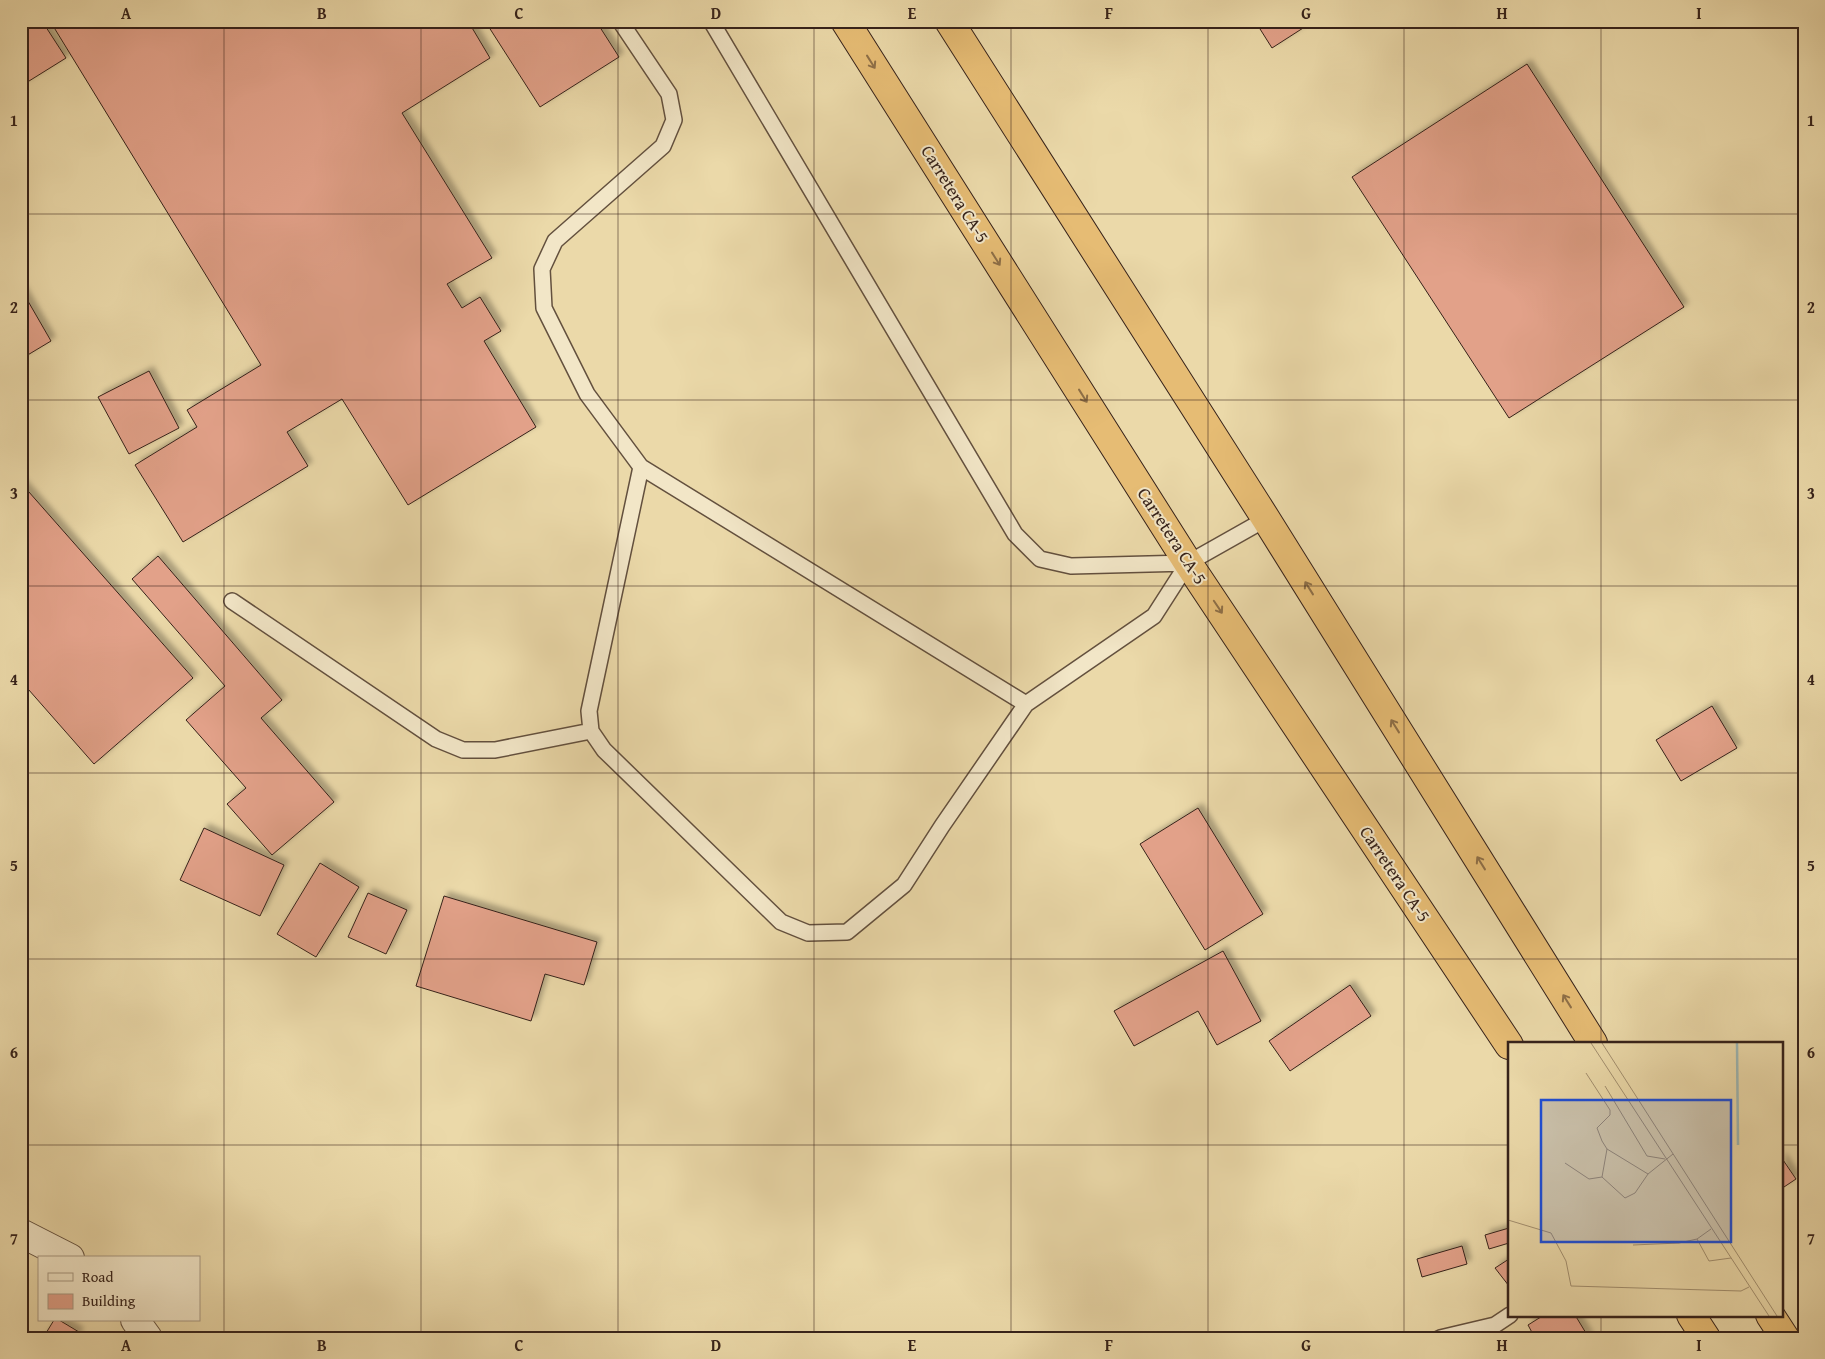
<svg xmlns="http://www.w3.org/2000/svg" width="1825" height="1359" viewBox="0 0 1825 1359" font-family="'Gentium Book Plus',serif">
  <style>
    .building { fill: #e2a189; stroke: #36221a; filter: url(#shadow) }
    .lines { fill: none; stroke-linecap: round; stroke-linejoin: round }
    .lane-casing { stroke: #63503e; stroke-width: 18 }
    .street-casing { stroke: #63503e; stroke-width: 30 }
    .highway-casing { stroke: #36221a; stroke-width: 30 }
    .lane { stroke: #f2e6c7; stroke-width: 15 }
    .street { stroke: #f2e6c7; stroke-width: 28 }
    .highway { stroke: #e6bc74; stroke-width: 28 }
    .oneway { stroke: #8e6f47 }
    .grid { fill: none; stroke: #36221a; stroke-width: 1; stroke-opacity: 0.55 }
    .labels { text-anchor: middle; stroke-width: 4; stroke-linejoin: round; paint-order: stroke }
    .street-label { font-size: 18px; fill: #36221a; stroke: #f2e6c7 }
    .inset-river { fill: none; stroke: #9db7b4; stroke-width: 2.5 }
    .inset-road { fill: none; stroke: #a39070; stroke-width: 1 }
    .view { fill: #1d4ed8; fill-opacity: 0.15; stroke: #1d4ed8; stroke-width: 2.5 }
    .inset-edge { fill: none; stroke: #36221a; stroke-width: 2.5 }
    .neatline { fill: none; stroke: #36221a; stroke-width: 2 }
    .grid-label { font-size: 16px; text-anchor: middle; font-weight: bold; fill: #36221a }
  </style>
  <defs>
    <filter id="shadow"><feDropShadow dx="4.5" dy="-4.5" stdDeviation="2.5" flood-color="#0004"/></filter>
  </defs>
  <rect width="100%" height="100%" fill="#ebd9a9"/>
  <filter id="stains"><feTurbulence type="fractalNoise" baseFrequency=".004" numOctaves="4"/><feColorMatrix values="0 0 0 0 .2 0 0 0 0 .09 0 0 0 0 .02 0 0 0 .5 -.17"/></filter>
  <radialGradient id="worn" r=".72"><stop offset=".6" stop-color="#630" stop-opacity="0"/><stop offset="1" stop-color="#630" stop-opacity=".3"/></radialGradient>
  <path class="building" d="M 21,21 L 42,21 L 66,58 L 21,86 Z
    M 50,21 L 468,21 L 490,58 L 402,113 L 492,258 L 447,284 L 462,308 L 480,297 L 501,331 L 484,341 L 536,427 L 408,505 L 342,399 L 287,432 L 308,466 L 183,542 L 135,465 L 197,427 L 187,410 L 261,365 Z
    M 485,21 L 596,21 L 619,57 L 540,107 Z
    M 1255,21 L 1314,21 L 1272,48 Z
    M 1527,64 L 1684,307 L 1509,418 L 1352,177 Z
    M 21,289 L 51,341 L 21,359 Z
    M 149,371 L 179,428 L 129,454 L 98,397 Z
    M 21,483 L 193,678 L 94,764 L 21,681 Z
    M 158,556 L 282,700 L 261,718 L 334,802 L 272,855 L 227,804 L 246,788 L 186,720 L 225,686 L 132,579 Z
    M 1712,706 L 1737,748 L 1681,781 L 1656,740 Z
    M 1198,808 L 1263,914 L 1205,950 L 1140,844 Z
    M 204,828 L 284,865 L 260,916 L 180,880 Z
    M 320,863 L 359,887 L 316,957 L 277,934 Z
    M 368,893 L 407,910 L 386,954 L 348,937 Z
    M 444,896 L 597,942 L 584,985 L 545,974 L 531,1021 L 416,986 Z
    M 1223,951 L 1261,1021 L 1217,1045 L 1198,1011 L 1134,1046 L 1114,1011 Z
    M 1350,985 L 1371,1016 L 1290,1071 L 1269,1041 Z
    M 1781,1157 L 1796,1179 L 1784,1187 L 1781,1183 Z
    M 1509,1228 L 1509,1243 L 1489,1249 L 1485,1235 Z
    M 1462,1246 L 1467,1264 L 1422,1277 L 1417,1259 Z
    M 1509,1259 L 1509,1286 L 1495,1268 Z
    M 1544,1315 L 1575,1315 L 1589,1338 L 1535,1338 L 1528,1325 Z
    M 54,1320 L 59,1320 L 79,1332 L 76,1338 L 43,1338 Z"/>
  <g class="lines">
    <g class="lane-casing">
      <path id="lane" d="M 620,21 L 669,94 L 674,120 L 663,146 L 555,241 L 542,269 L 544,308 L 587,394 L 641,467 L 1026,704
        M 711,21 L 1015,534 L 1040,559 L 1071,566 L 1188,563
        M 641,467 L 589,711 L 591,731 L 604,750 L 781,922 L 808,933 L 847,932 L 904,885 L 942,826 L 1026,704 L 1154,616 L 1188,563 L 1266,519
        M 232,601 L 436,739 L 463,750 L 495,750 L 591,731
        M 1440,1338 L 1495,1325 L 1510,1315"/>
    </g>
    <g class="street-casing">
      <path id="street" d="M 21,1233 L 70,1258
        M 135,1320 L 148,1338"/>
    </g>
    <g class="highway-casing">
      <path id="highway" d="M 845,21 L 1188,563 L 1509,1045
        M 949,21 L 1266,519 L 1593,1043
        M 1691,1315 L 1706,1338
        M 1770,1315 L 1785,1338"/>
    </g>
    <use href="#lane" class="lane"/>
    <use href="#street" class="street"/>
    <use href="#highway" class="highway"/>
  </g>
  <defs><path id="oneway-shaft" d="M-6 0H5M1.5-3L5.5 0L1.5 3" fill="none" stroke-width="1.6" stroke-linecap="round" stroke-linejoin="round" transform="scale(1.25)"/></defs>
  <g class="oneway">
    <use href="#oneway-shaft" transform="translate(871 62) rotate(58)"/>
    <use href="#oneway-shaft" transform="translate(996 259) rotate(58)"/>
    <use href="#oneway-shaft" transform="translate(1083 396) rotate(58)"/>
    <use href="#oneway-shaft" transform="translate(1309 588) rotate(-122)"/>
    <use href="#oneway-shaft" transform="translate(1218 607) rotate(56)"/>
    <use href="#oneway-shaft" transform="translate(1395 726) rotate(-122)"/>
    <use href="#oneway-shaft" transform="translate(1481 863) rotate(-122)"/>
    <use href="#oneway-shaft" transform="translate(1567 1001) rotate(-122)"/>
  </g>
  <path class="grid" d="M 224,21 L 224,1338M 421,21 L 421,1338M 618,21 L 618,1338M 814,21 L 814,1338M 1011,21 L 1011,1338M 1208,21 L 1208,1338M 1404,21 L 1404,1338M 1601,21 L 1601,1043M 21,214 L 1804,214M 21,400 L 1804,400M 21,586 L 1804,586M 21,773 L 1804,773M 21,959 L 1804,959M 21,1145 L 1509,1145M 1781,1145 L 1804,1145M 1601,1315 L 1601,1338"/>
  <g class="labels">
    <g class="street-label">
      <text transform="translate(955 194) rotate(58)" y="6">Carretera CA-5</text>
      <text transform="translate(1172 536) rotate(57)" y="6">Carretera CA-5</text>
      <text transform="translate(1395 874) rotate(56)" y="6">Carretera CA-5</text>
    </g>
  </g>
  <g transform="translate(1508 1042)">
    <rect width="275" height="275" fill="#ebd9a9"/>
    <path class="inset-river" d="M 229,1 L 230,103"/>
    <path class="inset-road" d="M 83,1 L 261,274M 94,1 L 269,274M 78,31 L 102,68 L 102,73 L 89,86 L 94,99 L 99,107 L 140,132M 97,44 L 139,114 L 157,117M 99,107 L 94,135 L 117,156 L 127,151 L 140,132 L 165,112M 57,121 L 81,137 L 94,135M 0,178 L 43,191 L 58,219 L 63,244 L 233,249 L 241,245M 189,197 L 201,219 L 223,216M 125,203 L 171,201 L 189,197 L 203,187"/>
    <path class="view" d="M 33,58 L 223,58 L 223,200 L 33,200 Z"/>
    <rect width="275" height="275" class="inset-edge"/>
  </g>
  <rect width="1825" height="1359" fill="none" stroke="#ebd9a9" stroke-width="55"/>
  <rect x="38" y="1256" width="162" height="65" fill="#f2e6c7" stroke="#a79882"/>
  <rect x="48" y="1273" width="25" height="8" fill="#f2e6c7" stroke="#a79882"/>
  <text x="82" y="1282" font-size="15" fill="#36221a">Road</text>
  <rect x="48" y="1294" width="25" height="15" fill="#e2a189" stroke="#a79882"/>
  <text x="82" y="1306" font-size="15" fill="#36221a">Building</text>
  <rect x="28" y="28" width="1770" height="1304" class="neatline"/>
  <g class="grid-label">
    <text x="126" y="19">A</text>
    <text x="322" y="19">B</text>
    <text x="519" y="19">C</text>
    <text x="716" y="19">D</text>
    <text x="912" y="19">E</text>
    <text x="1109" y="19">F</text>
    <text x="1306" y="19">G</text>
    <text x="1502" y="19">H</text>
    <text x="1699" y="19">I</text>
    <text x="14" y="126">1</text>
    <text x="1811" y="126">1</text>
    <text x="14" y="313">2</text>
    <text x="1811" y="313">2</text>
    <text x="14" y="499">3</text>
    <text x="1811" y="499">3</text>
    <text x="14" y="685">4</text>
    <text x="1811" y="685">4</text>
    <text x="14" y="871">5</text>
    <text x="1811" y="871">5</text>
    <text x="14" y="1058">6</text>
    <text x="1811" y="1058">6</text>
    <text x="14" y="1244">7</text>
    <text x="1811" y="1244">7</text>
    <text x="126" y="1351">A</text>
    <text x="322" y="1351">B</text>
    <text x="519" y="1351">C</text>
    <text x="716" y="1351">D</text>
    <text x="912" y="1351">E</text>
    <text x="1109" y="1351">F</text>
    <text x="1306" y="1351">G</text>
    <text x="1502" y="1351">H</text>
    <text x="1699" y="1351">I</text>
  </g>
  <rect width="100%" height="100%" filter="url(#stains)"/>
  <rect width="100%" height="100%" fill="url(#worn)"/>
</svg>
